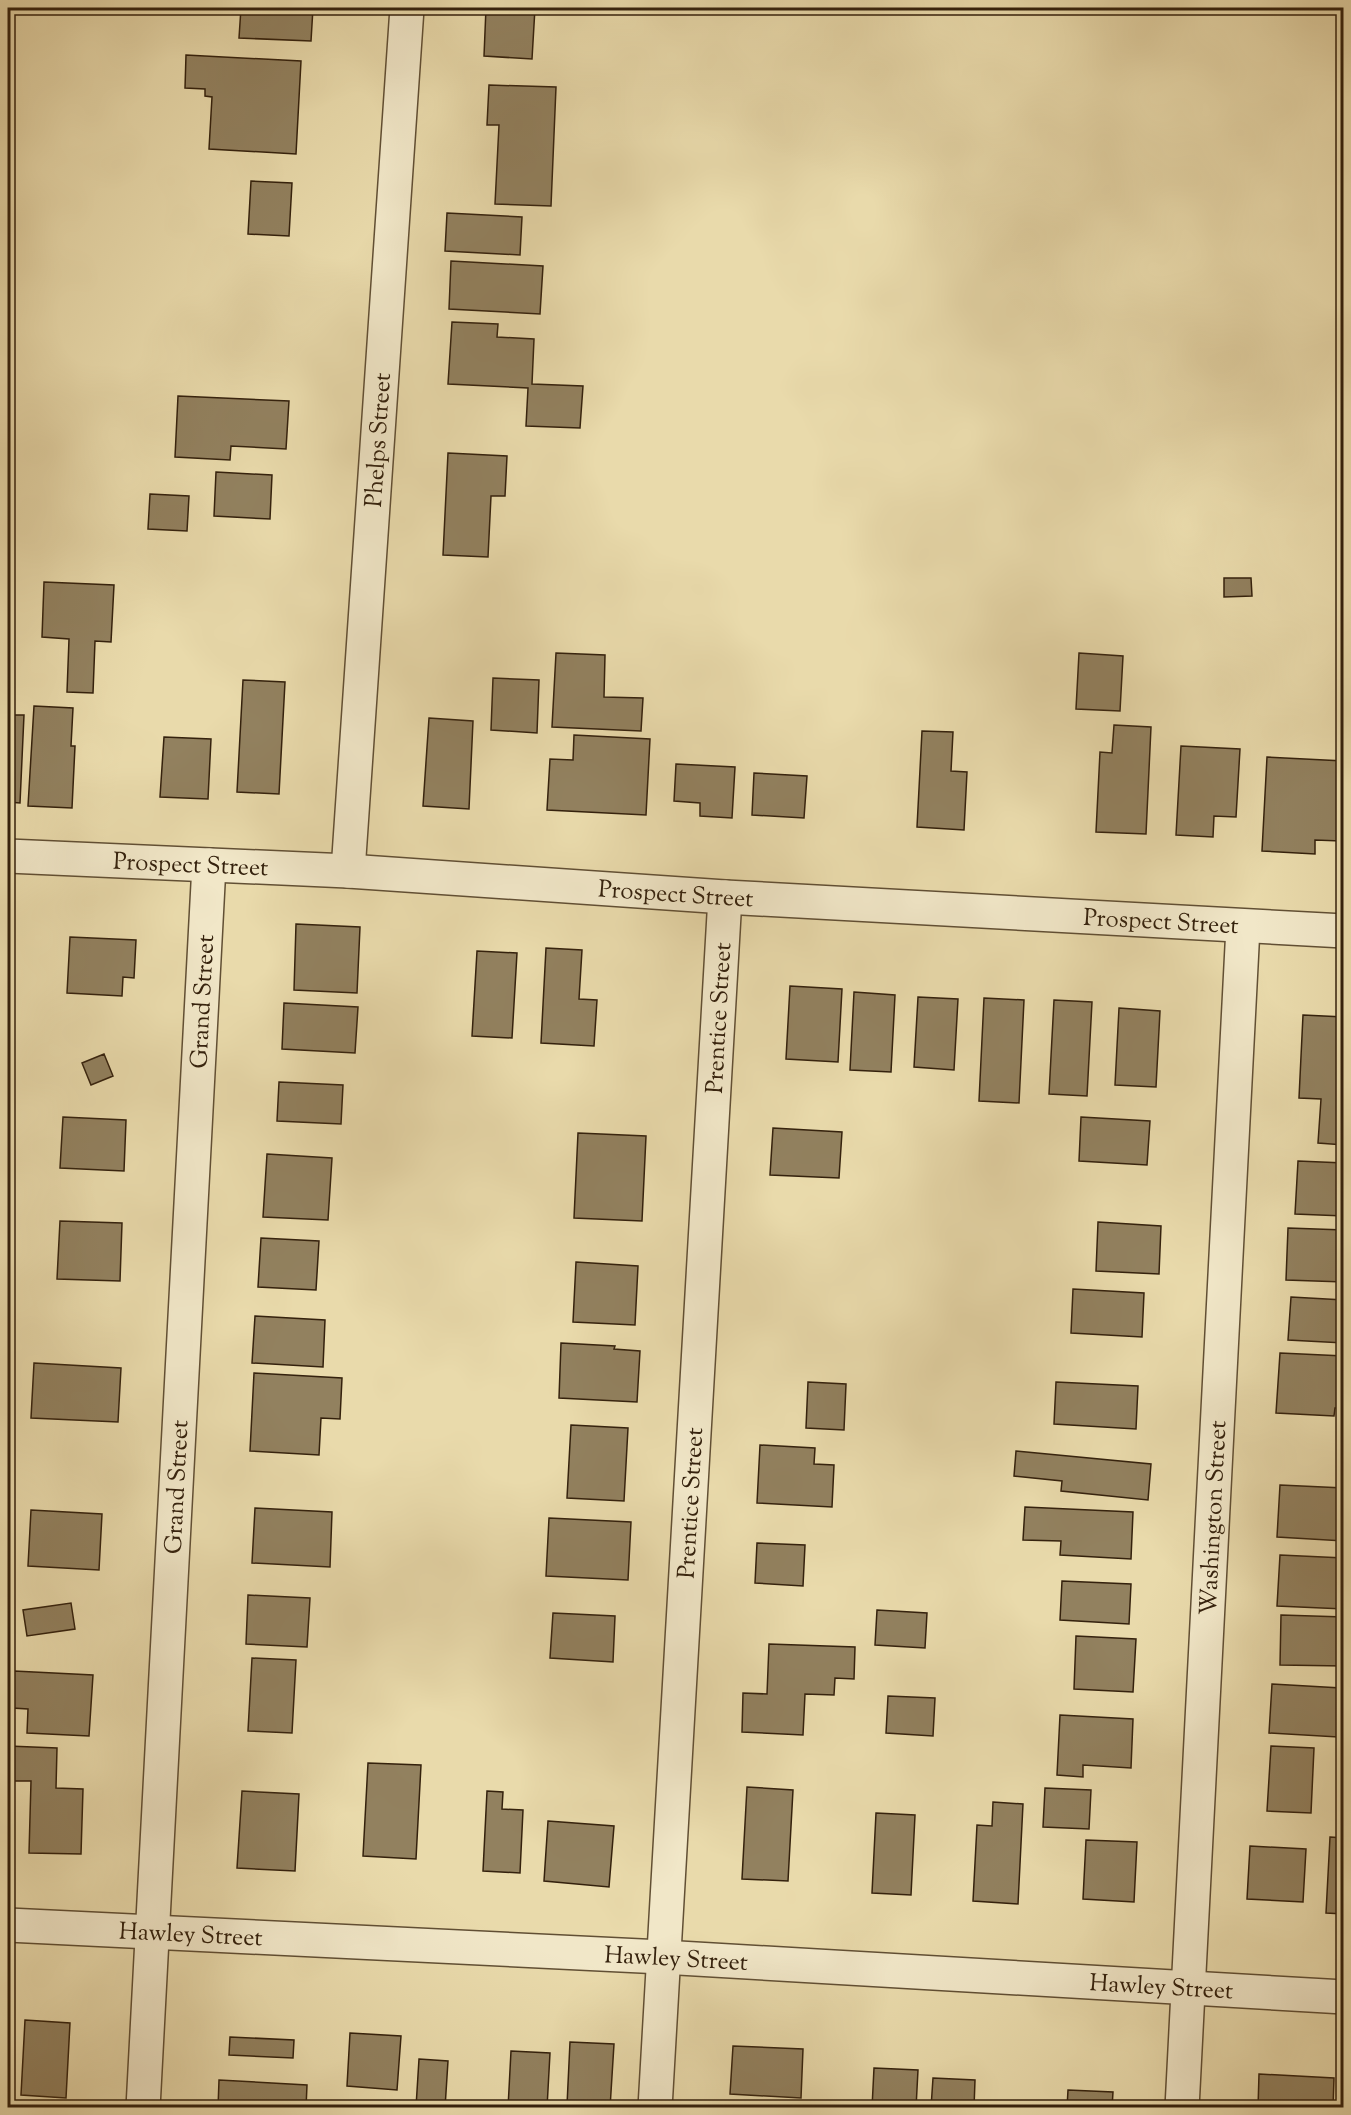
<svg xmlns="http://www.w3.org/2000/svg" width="1351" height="2115" viewBox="0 0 1351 2115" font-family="'Sorts Mill Goudy',serif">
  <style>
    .building { fill: #92815f; stroke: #34210d; stroke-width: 1.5 }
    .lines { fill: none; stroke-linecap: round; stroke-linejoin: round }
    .minor-casing { stroke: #614f34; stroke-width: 36 }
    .minor { stroke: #f1e7c8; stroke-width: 33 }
    .labels { text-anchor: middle; stroke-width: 5; stroke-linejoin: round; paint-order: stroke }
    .street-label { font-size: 24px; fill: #34210d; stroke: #f1e7c8 }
  </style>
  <rect width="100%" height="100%" fill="#e9daab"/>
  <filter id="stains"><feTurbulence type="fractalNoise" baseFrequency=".00333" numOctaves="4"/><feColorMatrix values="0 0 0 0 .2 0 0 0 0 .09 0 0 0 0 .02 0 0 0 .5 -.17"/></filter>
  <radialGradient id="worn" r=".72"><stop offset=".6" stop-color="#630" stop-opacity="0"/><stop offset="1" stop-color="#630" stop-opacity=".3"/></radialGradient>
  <path class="building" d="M 241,8 L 313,8 L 311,41 L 239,38 Z
    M 486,8 L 535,8 L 532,59 L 484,56 Z
    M 186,55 L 301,61 L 296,154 L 209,149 L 212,97 L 205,96 L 205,89 L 185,88 Z
    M 489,85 L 556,87 L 551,206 L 495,204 L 499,125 L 487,125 Z
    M 251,181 L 292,183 L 289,236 L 248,234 Z
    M 447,213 L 522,217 L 520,255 L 445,251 Z
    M 451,261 L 543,266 L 540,314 L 449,309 Z
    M 452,322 L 498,324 L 497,337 L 534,339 L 532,384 L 583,386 L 580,428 L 526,426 L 528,388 L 448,384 Z
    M 178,396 L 289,401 L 286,449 L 231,446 L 230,460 L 175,457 Z
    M 448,453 L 507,456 L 505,496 L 491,496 L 488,557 L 443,555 Z
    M 216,472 L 272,475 L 270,519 L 214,516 Z
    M 150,494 L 189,496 L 187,531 L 148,529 Z
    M 1224,578 L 1251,578 L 1252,596 L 1224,597 Z
    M 44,582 L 114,585 L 111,642 L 95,641 L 93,693 L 67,692 L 69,639 L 42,637 Z
    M 556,653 L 605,655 L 604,697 L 643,698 L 641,731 L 552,727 Z
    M 1079,653 L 1123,656 L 1120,711 L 1076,709 Z
    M 493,678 L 539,680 L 537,733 L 491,730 Z
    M 243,680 L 285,682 L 279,794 L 237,792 Z
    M 34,706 L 73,708 L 71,746 L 75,746 L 72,808 L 28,806 Z
    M 8,715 L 24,715 L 20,803 L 8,802 Z
    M 429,718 L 473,721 L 469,809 L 423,806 Z
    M 1114,725 L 1151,727 L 1146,834 L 1096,832 L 1100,752 L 1112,753 Z
    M 922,731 L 953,732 L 951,771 L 967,772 L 964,830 L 917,827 Z
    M 574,735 L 650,739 L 646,815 L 547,810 L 550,759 L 573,760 Z
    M 164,737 L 211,739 L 208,799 L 160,797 Z
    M 1181,746 L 1240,749 L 1236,817 L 1214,816 L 1213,837 L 1176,835 Z
    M 1267,757 L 1344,761 L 1341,841 L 1315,840 L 1315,854 L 1262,851 Z
    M 676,764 L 735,767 L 732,818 L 700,816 L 700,803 L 674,801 Z
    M 754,773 L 807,776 L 804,818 L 752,815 Z
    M 296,924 L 360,927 L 357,993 L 294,990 Z
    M 70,937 L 136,940 L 134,978 L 123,977 L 122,996 L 67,993 Z
    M 546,948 L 582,950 L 579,999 L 597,1000 L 594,1046 L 541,1043 Z
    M 477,951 L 517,953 L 512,1038 L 472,1036 Z
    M 790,986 L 842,989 L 838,1062 L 786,1059 Z
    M 854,992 L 895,995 L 891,1072 L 850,1070 Z
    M 918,997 L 958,999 L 954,1070 L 914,1067 Z
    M 984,998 L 1024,1000 L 1019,1103 L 979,1101 Z
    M 1054,1000 L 1092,1002 L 1087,1096 L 1049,1094 Z
    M 284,1003 L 358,1007 L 355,1053 L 282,1049 Z
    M 1119,1008 L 1160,1011 L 1156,1087 L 1115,1085 Z
    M 1303,1015 L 1344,1017 L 1344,1145 L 1318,1143 L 1321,1099 L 1299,1098 Z
    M 104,1054 L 113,1076 L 91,1085 L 82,1063 Z
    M 279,1082 L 343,1085 L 341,1124 L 277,1121 Z
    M 63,1117 L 126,1120 L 124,1171 L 60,1168 Z
    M 1081,1117 L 1150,1121 L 1147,1165 L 1079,1161 Z
    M 773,1128 L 842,1132 L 839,1178 L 770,1175 Z
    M 578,1133 L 646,1136 L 642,1221 L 574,1218 Z
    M 267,1154 L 332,1158 L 328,1220 L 263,1217 Z
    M 1298,1161 L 1344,1163 L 1344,1216 L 1295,1214 Z
    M 60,1221 L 122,1223 L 120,1281 L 57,1279 Z
    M 1098,1222 L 1161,1226 L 1159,1274 L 1096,1271 Z
    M 1288,1228 L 1344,1230 L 1344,1282 L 1286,1280 Z
    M 261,1238 L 319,1241 L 316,1290 L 258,1287 Z
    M 576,1262 L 638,1266 L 635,1325 L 573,1322 Z
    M 1073,1289 L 1144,1293 L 1142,1337 L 1071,1333 Z
    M 1291,1297 L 1344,1300 L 1344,1343 L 1288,1340 Z
    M 255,1316 L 325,1320 L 323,1367 L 252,1363 Z
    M 561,1343 L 615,1346 L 614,1349 L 640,1351 L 637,1402 L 559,1398 Z
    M 1280,1353 L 1344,1356 L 1344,1408 L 1335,1408 L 1334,1416 L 1276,1413 Z
    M 34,1363 L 121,1368 L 118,1422 L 31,1418 Z
    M 254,1373 L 342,1378 L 340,1419 L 321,1418 L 319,1455 L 250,1451 Z
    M 808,1382 L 846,1384 L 844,1430 L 806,1428 Z
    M 1056,1382 L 1138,1386 L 1136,1429 L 1054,1424 Z
    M 571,1425 L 628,1428 L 624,1501 L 567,1498 Z
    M 760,1445 L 815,1448 L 814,1464 L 834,1465 L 832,1507 L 757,1503 Z
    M 1016,1451 L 1151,1464 L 1148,1500 L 1061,1491 L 1062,1481 L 1014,1476 Z
    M 1280,1485 L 1344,1488 L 1344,1541 L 1277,1537 Z
    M 1025,1507 L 1133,1512 L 1131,1559 L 1060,1555 L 1061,1541 L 1023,1540 Z
    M 255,1508 L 332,1512 L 330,1567 L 252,1563 Z
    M 31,1510 L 102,1514 L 99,1570 L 28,1566 Z
    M 549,1518 L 631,1522 L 628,1580 L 546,1576 Z
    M 757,1543 L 805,1545 L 803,1586 L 755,1583 Z
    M 1280,1555 L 1344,1558 L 1344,1609 L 1277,1606 Z
    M 1062,1581 L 1131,1584 L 1129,1624 L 1060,1620 Z
    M 248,1595 L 310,1598 L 307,1647 L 246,1644 Z
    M 71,1603 L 75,1629 L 27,1636 L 23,1610 Z
    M 877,1610 L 927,1613 L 925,1648 L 875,1645 Z
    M 553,1613 L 615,1616 L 613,1662 L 550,1658 Z
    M 1281,1615 L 1344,1617 L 1344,1666 L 1280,1665 Z
    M 1076,1636 L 1136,1639 L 1133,1692 L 1074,1689 Z
    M 769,1644 L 855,1647 L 854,1679 L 835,1678 L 834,1695 L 805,1694 L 803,1735 L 742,1732 L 743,1693 L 767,1694 Z
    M 252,1658 L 296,1660 L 292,1733 L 248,1731 Z
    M 14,1671 L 93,1675 L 89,1736 L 27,1733 L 28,1709 L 12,1708 Z
    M 1272,1684 L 1341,1688 L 1338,1737 L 1269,1733 Z
    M 888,1696 L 935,1698 L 933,1736 L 886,1733 Z
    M 1060,1715 L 1133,1719 L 1131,1768 L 1083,1765 L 1083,1777 L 1057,1775 Z
    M 8,1746 L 57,1748 L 56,1788 L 83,1789 L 81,1854 L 29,1853 L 31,1781 L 8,1781 Z
    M 1271,1746 L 1314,1748 L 1311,1813 L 1267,1811 Z
    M 368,1763 L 421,1765 L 416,1859 L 363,1856 Z
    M 747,1787 L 793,1790 L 788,1881 L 742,1879 Z
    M 1045,1788 L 1091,1790 L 1089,1829 L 1043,1827 Z
    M 242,1791 L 299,1794 L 295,1871 L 237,1868 Z
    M 487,1791 L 503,1792 L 502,1809 L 523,1810 L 520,1873 L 483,1871 Z
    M 993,1802 L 1023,1804 L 1018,1904 L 973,1901 L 977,1825 L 992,1826 Z
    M 876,1813 L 915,1815 L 911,1895 L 872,1893 Z
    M 548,1821 L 614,1826 L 609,1887 L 544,1881 Z
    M 1330,1837 L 1344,1838 L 1344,1914 L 1326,1913 Z
    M 1086,1840 L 1137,1842 L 1134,1902 L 1083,1899 Z
    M 1250,1846 L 1306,1849 L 1303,1902 L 1247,1899 Z
    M 8,2008 L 14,2008 L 9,2089 L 8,2089 Z
    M 25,2020 L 70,2023 L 66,2098 L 21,2095 Z
    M 350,2033 L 401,2036 L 397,2090 L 347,2086 Z
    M 230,2037 L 294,2040 L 293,2058 L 229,2055 Z
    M 570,2042 L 614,2044 L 610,2108 L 567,2105 Z
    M 733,2046 L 803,2049 L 801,2098 L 730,2094 Z
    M 511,2051 L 550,2053 L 547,2108 L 508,2108 Z
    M 419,2059 L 448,2061 L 445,2108 L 416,2107 Z
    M 874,2068 L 918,2070 L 916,2108 L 872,2108 Z
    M 1259,2074 L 1334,2078 L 1333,2108 L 1258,2108 Z
    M 933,2078 L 975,2080 L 974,2108 L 931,2108 Z
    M 219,2080 L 307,2085 L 306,2108 L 218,2108 Z
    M 1068,2090 L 1113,2092 L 1112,2108 L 1067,2108 Z
    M 23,2101 L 64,2103 L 64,2108 L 22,2108 Z"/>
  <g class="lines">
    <g class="minor-casing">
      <g id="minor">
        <path id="s1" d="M 8,856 L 348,871 L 725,897 L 1344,931"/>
        <path id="s2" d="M 348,871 L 407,8"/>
        <path id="s3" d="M 8,1925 L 662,1957 L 1344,1997"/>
        <path id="s4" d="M 143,2108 L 209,865"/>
        <path id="s5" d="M 655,2108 L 725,897"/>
        <path id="s6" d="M 1182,2108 L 1243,927"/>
      </g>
    </g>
    <use href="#minor" class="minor"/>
  </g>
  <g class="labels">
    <g class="street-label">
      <text dy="8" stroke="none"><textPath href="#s2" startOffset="432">Phelps Street</textPath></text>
      <text dy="8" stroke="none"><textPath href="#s1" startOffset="183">Prospect Street</textPath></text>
      <text dy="8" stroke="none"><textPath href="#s1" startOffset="669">Prospect Street</textPath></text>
      <text dy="8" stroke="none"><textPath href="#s1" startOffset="1155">Prospect Street</textPath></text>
      <text dy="8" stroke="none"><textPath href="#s4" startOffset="1108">Grand Street</textPath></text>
      <text dy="8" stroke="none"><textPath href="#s5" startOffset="1092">Prentice Street</textPath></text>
      <text dy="8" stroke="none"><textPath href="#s4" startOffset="622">Grand Street</textPath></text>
      <text dy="8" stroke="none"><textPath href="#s5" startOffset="606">Prentice Street</textPath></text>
      <text dy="8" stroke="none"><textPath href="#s6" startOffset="591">Washington Street</textPath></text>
      <text dy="8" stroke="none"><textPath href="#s3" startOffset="183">Hawley Street</textPath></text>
      <text dy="8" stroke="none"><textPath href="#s3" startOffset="669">Hawley Street</textPath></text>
      <text dy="8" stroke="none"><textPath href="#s3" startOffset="1155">Hawley Street</textPath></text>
    </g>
  </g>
  <rect width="1351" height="2115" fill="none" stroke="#e9daab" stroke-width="30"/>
  <rect x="9" y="9" width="1333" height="2097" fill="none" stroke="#34210d" stroke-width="3"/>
  <rect x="15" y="15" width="1321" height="2085" fill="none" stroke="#34210d" stroke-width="1.5"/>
  <rect width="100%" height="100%" filter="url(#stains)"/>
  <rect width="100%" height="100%" fill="url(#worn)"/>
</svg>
